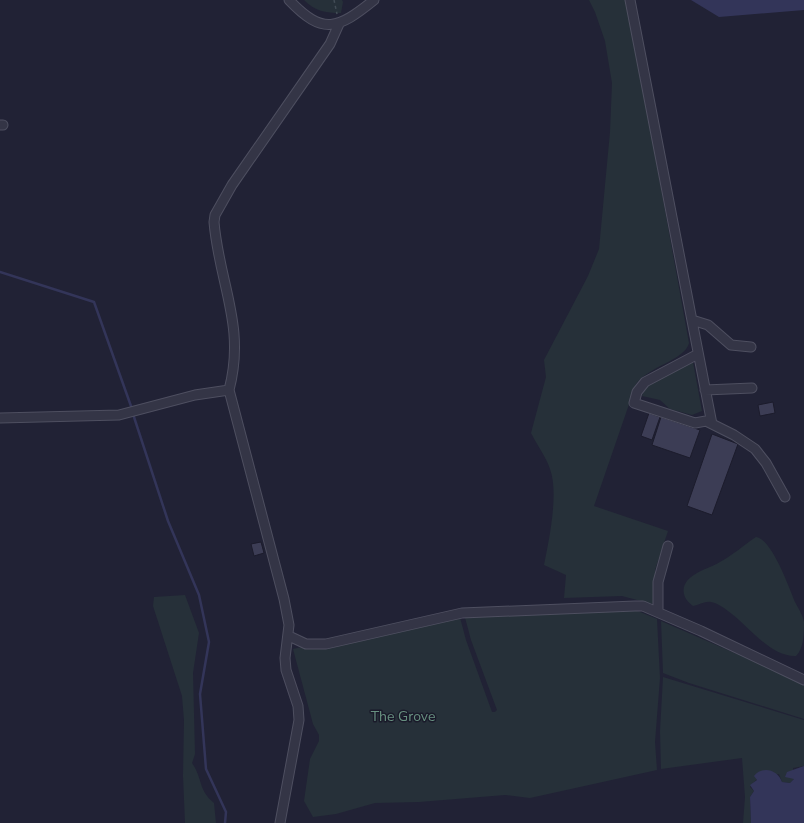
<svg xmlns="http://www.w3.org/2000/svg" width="804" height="823" viewBox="0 0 804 823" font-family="'Nunito Sans',sans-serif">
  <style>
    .green { fill: #263039 }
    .water { fill: #333559 }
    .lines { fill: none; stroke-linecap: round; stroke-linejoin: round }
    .stream { stroke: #333559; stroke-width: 2.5 }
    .building { fill: #3c3d55; stroke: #1c1c2c }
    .minor-casing { stroke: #4e4f60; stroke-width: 11 }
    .path { stroke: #424c56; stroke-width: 1.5; stroke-dasharray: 3 3; stroke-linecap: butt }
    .minor { stroke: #343546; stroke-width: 9 }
    .labels { text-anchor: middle; stroke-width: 3; stroke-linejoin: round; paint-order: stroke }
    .park-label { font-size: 14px; fill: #689181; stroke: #1a1a2a }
  </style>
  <rect width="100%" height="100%" fill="#212235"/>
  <path class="green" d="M 304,0 L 342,0 L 343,2 L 341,13 C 325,13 315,11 304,0 Z
    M 589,0 L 627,0 L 689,343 C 685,360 649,366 636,384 L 594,506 L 668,531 L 655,570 L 656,601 L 652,604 L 622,596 L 564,598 L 566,575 L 544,565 C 549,540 559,493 550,469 C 546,457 537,445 531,433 L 546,377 L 544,360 L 588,276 L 599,249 L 610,132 L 612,83 L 605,41 L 595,12 Z
    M 691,360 L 693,362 L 702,411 L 692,415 L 670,409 L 660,400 L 642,396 L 645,386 Z
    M 756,537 C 772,539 789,588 795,602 C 798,608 803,615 804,622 C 804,633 804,648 796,656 C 770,657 748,625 728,611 C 723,607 717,603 711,602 C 705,601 699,605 693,606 C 689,603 685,599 684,594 C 680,575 709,569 720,562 C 733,555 744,545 756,537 Z
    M 185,595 L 199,633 L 193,673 L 195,754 L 192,763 C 203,779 198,790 214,803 L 216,823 L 185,823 L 183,776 L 184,720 L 182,696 L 153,606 L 154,597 Z
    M 621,604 L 657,619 L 660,678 L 655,742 L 657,770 L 530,798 L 505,795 L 419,802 L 375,803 L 336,814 L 313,817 L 304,801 L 310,759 L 319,741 L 319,735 L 313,724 L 293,649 L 458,610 L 466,640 L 492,712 L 495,712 L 497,710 L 471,640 L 463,610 Z
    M 661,621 L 804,683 L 804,719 L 689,683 L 663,673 Z
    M 663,677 L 804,720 L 804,766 L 793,768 L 794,779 L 790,783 L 782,782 L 779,774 L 757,779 L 750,787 L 754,791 L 750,797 L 751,823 L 743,823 L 745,797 L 742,758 L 661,769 L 660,731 Z"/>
  <path class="water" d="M 691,0 L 804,0 L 804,10 L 719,17 Z
    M 804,766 L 804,823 L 751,823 L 750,797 L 754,791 L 750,785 L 757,780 L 754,776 C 763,765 778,770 782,782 L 790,783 L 794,779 L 785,777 L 787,772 Z"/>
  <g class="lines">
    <path class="stream" d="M 0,272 L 94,302 L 132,409
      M 133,414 L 168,521 L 199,595 L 209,642 L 200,694 L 206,769 L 226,812 L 225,823"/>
  </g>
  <path class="building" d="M 773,402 L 775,413 L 760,416 L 758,405 Z
    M 649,413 L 660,417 L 652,440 L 641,436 Z
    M 661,417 L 700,430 L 690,458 L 652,445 Z
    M 712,434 L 738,444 L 712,515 L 687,506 Z
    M 261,542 L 264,553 L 254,556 L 251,544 Z"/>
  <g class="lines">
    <g class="minor-casing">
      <path id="minor" d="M 289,0 C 323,36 338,29 374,0
        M 630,0 L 712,424
        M 0,125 L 3,125
        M 692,320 L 708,325 L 731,345 L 751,347
        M 698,354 L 645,382 L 637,392 L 634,403 L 695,423 L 706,421 L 734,435 L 755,449 L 766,463 L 785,497
        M 705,390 L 752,388
        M 0,418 L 119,415 L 195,395 L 229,390
        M 658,612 L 658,582 L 668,546
        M 289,636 L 306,644 L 326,644 L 462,613 L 635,606 L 643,606 L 701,631 L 804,680
        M 280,823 L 299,720 L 298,706 L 286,670 L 285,658 L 289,625 L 284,599 L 229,390 C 246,326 219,283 214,222 L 215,215 L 232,185 L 330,44 L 339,24"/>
    </g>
    <path class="path" d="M 334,0 L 337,14"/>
    <use href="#minor" class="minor"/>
  </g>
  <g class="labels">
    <g class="park-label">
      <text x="403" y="721">The Grove</text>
    </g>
  </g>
</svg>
